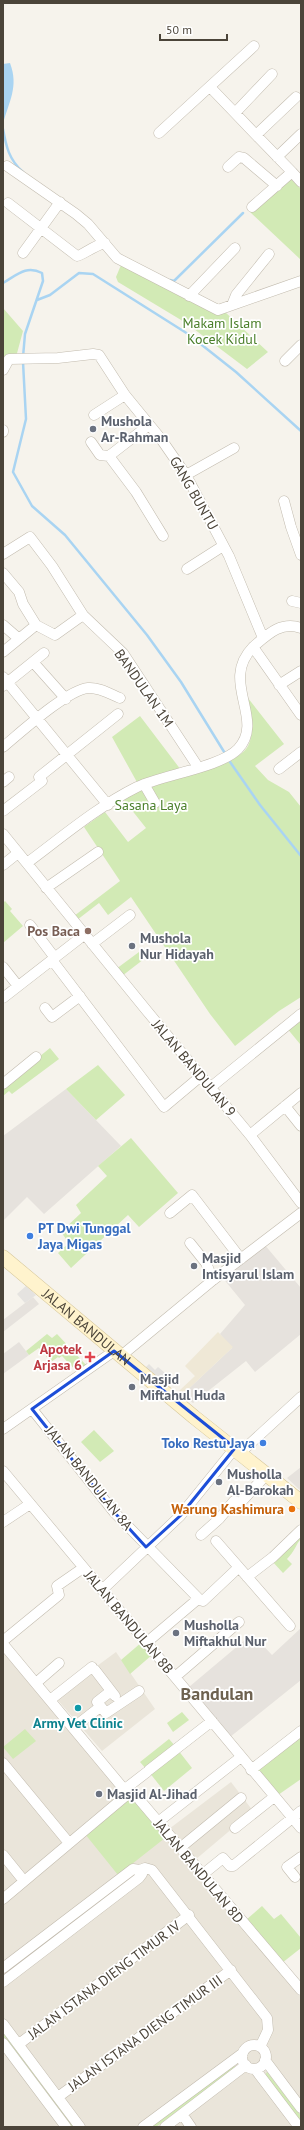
<svg xmlns="http://www.w3.org/2000/svg" width="304" height="2130" viewBox="0 0 304 2130" font-family="'PT Sans',sans-serif">
  <style>
    .residential { fill: #eae5da }
    .industrial { fill: #e6e2dd }
    .education { fill: #efe8d6 }
    .green { fill: #d2eab5 }
    .parking { fill: #e5e3e0 }
    .water { fill: #a9d4f2 }
    .lines { fill: none; stroke-linecap: round; stroke-linejoin: round }
    .stream { stroke: #a9d4f2; stroke-width: 2.5 }
    .minor-casing { stroke: #c2bbae; stroke-width: 11 }
    .secondary-casing { stroke: #d6c79b; stroke-width: 15 }
    .minor { stroke: #fff; stroke-width: 10 }
    .secondary { stroke: #fff3cd; stroke-width: 14 }
    .marked { fill: none; stroke: #1d4ed8; stroke-width: 3; stroke-linejoin: round }
    .worship-dot { fill: #6b7280; stroke: #fff; stroke-width: 1.5 }
    .education-dot { fill: #8d6e63; stroke: #fff; stroke-width: 1.5 }
    .shop-dot { fill: #3f7fe0; stroke: #fff; stroke-width: 1.5 }
    .health-dot { fill: #e0444e; stroke: #fff; stroke-width: 1.5 }
    .food-dot { fill: #e8710a; stroke: #fff; stroke-width: 1.5 }
    .culture-dot { fill: #0f9aa8; stroke: #fff; stroke-width: 1.5 }
    .labels { text-anchor: middle; stroke-width: 3.5; stroke-linejoin: round; paint-order: stroke }
    .park-label { font-size: 14px; fill: #4a7f2a; stroke: #fff }
    .worship-label { font-size: 14px; font-weight: bold; fill: #5b616d; stroke: #fff; text-anchor: start }
    .street-label { font-size: 14px; fill: #4b4439; stroke: #fff }
    .education-label { font-size: 14px; font-weight: bold; fill: #785e54; stroke: #fff; text-anchor: end }
    .shop-label { font-size: 14px; font-weight: bold; fill: #366cbe; stroke: #fff; text-anchor: start }
    .health-label { font-size: 14px; font-weight: bold; fill: #be3a42; stroke: #fff; text-anchor: end }
    .food-label { font-size: 14px; font-weight: bold; fill: #c56008; stroke: #fff; text-anchor: end }
    .culture-label { font-size: 14px; font-weight: bold; fill: #0d838f; stroke: #fff }
    .district-label { font-size: 18px; font-weight: bold; fill: #6e6250; stroke: #fff }
  </style>
  <rect width="100%" height="100%" fill="#f6f3ec"/>
  <path class="residential" d="M 3,1650 L 121,1792 L 120,1796 L 3,1893 Z
    M 116,1652 L 155,1709 L 102,1751 L 55,1697 Z
    M 231,1782 L 253,1811 L 195,1860 L 169,1829 Z
    M 133,1799 L 301,1997 L 301,2127 L 3,2127 L 3,1902 L 85,1834 Z"/>
  <path class="industrial" d="M 66,1089 L 121,1146 L 44,1214 L 27,1197 L 3,1221 L 3,1136 Z
    M 264,1244 L 301,1288 L 301,1334 L 255,1372 L 246,1361 L 193,1403 L 182,1395 L 232,1348 L 220,1334 L 245,1305 L 222,1277 Z
    M 33,1297 L 39,1304 L 3,1332 L 3,1320 Z
    M 19,1342 L 29,1355 L 3,1374 L 3,1354 Z
    M 301,1467 L 301,1491 L 287,1478 Z
    M 301,1628 L 301,1680 L 230,1737 L 189,1687 L 252,1634 L 272,1655 Z"/>
  <path class="education" d="M 218,1332 L 233,1347 L 182,1395 L 179,1391 L 195,1376 L 185,1366 Z"/>
  <path class="green" d="M 289,177 L 301,189 L 301,260 L 250,212 Z
    M 121,265 L 225,312 L 268,352 L 247,369 L 186,323 L 118,282 L 116,277 Z
    M 3,308 L 23,331 L 16,357 L 3,363 Z
    M 248,698 L 284,744 L 255,766 L 268,780 L 289,792 L 301,807 L 301,997 L 279,1011 L 235,1046 L 210,1014 L 131,897 L 108,915 L 99,903 L 77,920 L 74,916 L 120,881 L 84,827 L 105,812 L 128,842 L 146,828 L 123,799 C 129,796 136,792 142,789 C 168,778 234,770 248,746 C 255,732 251,713 248,698 Z
    M 140,716 L 181,770 L 138,784 L 112,737 Z
    M 5,901 L 12,909 L 10,911 L 23,926 L 3,943 L 3,903 Z
    M 139,952 L 144,959 L 122,976 L 116,969 Z
    M 301,1017 L 301,1044 L 300,1044 L 286,1027 Z
    M 50,1048 L 59,1059 L 12,1094 L 9,1091 L 3,1096 L 3,1086 Z
    M 98,1065 L 125,1095 L 96,1120 L 66,1089 Z
    M 131,1138 L 178,1193 L 139,1227 L 128,1215 L 71,1268 L 58,1253 L 69,1243 L 61,1232 L 81,1213 L 76,1205 L 107,1176 L 98,1166 Z
    M 47,1334 L 52,1338 L 57,1334 L 87,1366 L 78,1373 L 62,1356 L 59,1358 L 58,1357 L 51,1362 L 39,1348 L 29,1355 L 26,1351 Z
    M 94,1430 L 114,1451 L 100,1462 L 81,1442 Z
    M 301,1532 L 301,1539 C 296,1544 295,1551 287,1559 L 292,1564 L 283,1573 L 272,1561 Z
    M 142,1642 L 152,1655 L 130,1674 L 121,1660 Z
    M 182,1712 L 189,1720 L 173,1732 L 167,1723 Z
    M 25,1729 L 36,1741 L 13,1759 L 3,1747 Z
    M 301,1734 L 301,1779 L 278,1795 L 255,1768 Z
    M 169,1739 L 176,1747 L 147,1770 L 140,1762 Z
    M 178,1750 L 192,1768 L 164,1791 L 149,1772 Z
    M 127,1799 L 133,1799 L 165,1838 L 118,1875 L 85,1834 Z
    M 262,1906 L 274,1919 L 281,1914 L 301,1938 L 301,1948 L 282,1963 L 246,1920 Z
    M 3,2029 L 76,2127 L 71,2127 L 3,2036 Z
    M 235,2065 L 235,2068 L 156,2127 L 150,2127 Z
    M 267,2072 L 301,2116 L 301,2122 L 265,2075 Z"/>
  <path class="parking" d="M 26,1286 L 36,1295 L 25,1303 L 17,1294 Z
    M 149,1364 L 155,1370 L 158,1367 L 172,1379 L 164,1386 L 145,1368 Z"/>
  <path class="water" d="M 10,63 C 19,87 9,101 3,124 L 3,64 Z"/>
  <g class="lines">
    <path class="stream" d="M 3,129 C 6,146 9,160 23,172
      M 170,280 L 174,281 L 243,213
      M 3,283 C 17,275 26,265 42,273 L 43,281 L 25,334 L 23,357
      M 37,300 L 50,295 L 79,273 L 93,274 L 188,334 L 236,372 L 301,431
      M 23,362 L 26,419 L 13,472 L 32,506 L 65,535 L 147,635 L 181,682 L 226,755
      M 228,759 L 260,805 L 301,856"/>
    <g class="minor-casing">
      <path id="minor" d="M 210,87 L 235,113
        M 159,133 L 254,46
        M 256,135 L 235,113 L 272,74
        M 277,157 L 301,134
        M 7,166 L 76,214 L 88,224 L 117,258 L 218,310 L 301,281
        M 228,167 L 239,157 L 244,158 L 277,186
        M 292,172 L 256,135 L 296,97
        M 8,203 L 77,256 C 81,256 95,245 105,243
        M 252,207 L 292,172 L 301,182
        M 23,253 L 60,202
        M 189,296 L 235,248
        M 232,305 L 236,295 L 269,254
        M 285,361 L 301,345
        M 3,370 L 9,359 L 58,358 L 93,354 L 99,355 L 125,395 L 161,439 L 186,475 L 229,556 L 263,638
        M 94,415 L 125,395
        M 3,430 L 3,432
        M 91,442 L 100,455 L 109,456 L 149,425
        M 109,456 L 136,492 L 163,536
        M 186,475 L 234,448
        M 284,501 L 291,527 L 301,555
        M 3,554 L 30,537 L 52,566 L 83,615 L 123,653 L 198,767
        M 187,569 L 223,546
        M 3,573 L 19,592 L 23,604 L 36,625 L 55,635 L 83,615
        M 292,601 L 301,603
        M 3,625 L 18,638
        M 301,628 C 281,621 268,634 253,647 L 301,715
        M 3,652 L 36,625
        M 33,662 L 66,699
        M 3,677 L 108,805
        M 279,685 L 301,671
        M 3,686 L 44,653
        M 3,747 C 20,733 67,690 88,688 C 99,687 110,694 120,698
        M 279,769 L 301,752
        M 3,782 L 9,777
        M 144,784 L 155,803
        M 3,811 L 42,781 L 39,777 L 118,714
        M 3,834 L 147,1011 L 250,1135 L 301,1203
        M 27,863 C 62,837 97,807 137,787 C 162,775 221,767 238,749 C 266,719 219,682 253,647
        M 3,865 L 18,853
        M 46,888 L 98,852
        M 30,925 L 55,958
        M 92,944 L 130,915
        M 52,960 L 164,1107 L 201,1076
        M 3,967 L 18,986
        M 3,998 L 84,935
        M 45,1008 L 52,1017 L 80,996
        M 3,1084 L 36,1057
        M 211,1087 L 301,1014
        M 285,1106 L 301,1126
        M 250,1135 L 301,1093
        M 170,1213 L 192,1195 L 241,1259
        M 190,1243 L 206,1263 L 213,1280
        M 121,1356 L 213,1280 L 301,1213
        M 32,1409 L 114,1512 L 200,1600 L 203,1601 L 238,1568
        M 3,1429 L 114,1351
        M 240,1453 L 301,1397
        M 3,1471 L 301,1828
        M 3,1522 L 30,1504
        M 201,1535 L 219,1519 L 234,1501 L 240,1503 L 267,1474
        M 216,1541 L 290,1626
        M 247,1577 L 273,1557 L 301,1530
        M 102,1590 L 180,1516 L 235,1448
        M 3,1641 L 59,1595 L 57,1586 L 83,1568
        M 146,1643 L 198,1599
        M 3,1644 L 128,1794 L 138,1798 L 301,1990
        M 95,1670 L 115,1696
        M 175,1677 L 239,1622
        M 36,1683 L 59,1663
        M 111,1691 L 97,1702 L 106,1713 L 139,1691
        M 50,1700 L 92,1667
        M 73,1728 L 100,1707
        M 3,1763 L 69,1843
        M 149,1770 L 212,1721
        M 251,1770 L 301,1731
        M 125,1789 L 147,1772
        M 158,1822 L 241,1757
        M 235,1828 L 274,1797
        M 180,1848 L 241,1798
        M 3,1855 L 24,1881
        M 140,1870 L 145,1868 L 152,1870 L 267,2018 L 268,2030 L 260,2047
        M 202,1875 L 223,1858 L 230,1866 L 233,1866 L 301,1811
        M 295,1877 L 287,1867 L 301,1857
        M 3,1899 L 128,1794
        M 3,1968 L 133,1869 L 140,1870
        M 3,1982 L 139,1878 L 142,1874 L 140,1870
        M 3,2024 L 80,2127
        M 3,2043 L 66,2127
        M 19,2044 L 189,1915
        M242 2057a12 12 0 1 1 24 0a12 12 0 1 1-24 0Z
        M 265,2060 L 301,2108
        M 255,2069 L 299,2127
        M 58,2097 L 231,1970
        M 182,2114 L 191,2127
        M 143,2127 L 243,2053
        M 165,2127 L 246,2065"/>
    </g>
    <g class="secondary-casing">
      <g id="secondary">
        <path id="s1" d="M 3,1257 L 194,1417 L 301,1502"/>
      </g>
    </g>
    <use href="#minor" class="minor"/>
    <use href="#secondary" class="secondary"/>
  </g>
  <path class="marked" d="M 114,1351 L 235,1448 L 180,1516 L 146,1547 L 114,1512 L 32,1409 Z"/>
  <g class="worship-dot">
    <circle cx="93" cy="429" r="4"/>
    <circle cx="132" cy="946" r="4"/>
    <circle cx="194" cy="1266" r="4"/>
    <circle cx="132" cy="1387" r="4"/>
    <circle cx="219" cy="1482" r="4"/>
    <circle cx="176" cy="1633" r="4"/>
    <circle cx="99" cy="1794" r="4"/>
  </g>
  <circle class="education-dot" cx="88" cy="931" r="4"/>
  <g class="shop-dot">
    <circle cx="30" cy="1236" r="4"/>
    <circle cx="263" cy="1443" r="4"/>
  </g>
  <path class="health-dot" d="M88 1351h4v4h4v4h-4v4h-4v-4h-4v-4h4z"/>
  <circle class="food-dot" cx="292" cy="1509" r="4"/>
  <circle class="culture-dot" cx="78" cy="1708" r="4"/>
  <g class="labels">
    <g class="park-label">
      <text x="222" y="328">Makam Islam<tspan x="222" dy="16">Kocek Kidul</tspan></text>
      <text x="151" y="810">Sasana Laya</text>
    </g>
    <g class="worship-label">
      <text x="101" y="426">Mushola<tspan x="101" dy="16">Ar-Rahman</tspan></text>
      <text x="140" y="943">Mushola<tspan x="140" dy="16">Nur Hidayah</tspan></text>
      <text x="202" y="1263">Masjid<tspan x="202" dy="16">Intisyarul Islam</tspan></text>
      <text x="140" y="1384">Masjid<tspan x="140" dy="16">Miftahul Huda</tspan></text>
      <text x="227" y="1479">Musholla<tspan x="227" dy="16">Al-Barokah</tspan></text>
      <text x="184" y="1630">Musholla<tspan x="184" dy="16">Miftakhul Nur</tspan></text>
      <text x="107" y="1799">Masjid Al-Jihad</text>
    </g>
    <g class="street-label">
      <text transform="translate(194 493) rotate(60)" y="5">GANG BUNTU</text>
      <text transform="translate(144 688) rotate(55)" y="5">BANDULAN 1M</text>
      <text transform="translate(194 1068) rotate(50)" y="5">JALAN BANDULAN 9</text>
      <text dy="5" stroke="none"><textPath href="#s1" startOffset="109">JALAN BANDULAN</textPath></text>
      <text transform="translate(89 1478) rotate(51)" y="5">JALAN BANDULAN 8A</text>
      <text transform="translate(129 1622) rotate(50)" y="5">JALAN BANDULAN 8B</text>
      <text transform="translate(199 1871) rotate(50)" y="5">JALAN BANDULAN 8D</text>
      <text transform="translate(104 1980) rotate(-37)" y="5">JALAN ISTANA DIENG TIMUR IV</text>
      <text transform="translate(145 2033) rotate(-36)" y="5">JALAN ISTANA DIENG TIMUR III</text>
    </g>
    <g class="education-label">
      <text x="80" y="936">Pos Baca</text>
    </g>
    <g class="shop-label">
      <text x="38" y="1233">PT Dwi Tunggal<tspan x="38" dy="16">Jaya Migas</tspan></text>
      <text x="255" y="1448" text-anchor="end">Toko Restu Jaya</text>
    </g>
    <g class="health-label">
      <text x="82" y="1354">Apotek<tspan x="82" dy="16">Arjasa 6</tspan></text>
    </g>
    <g class="food-label">
      <text x="284" y="1514">Warung Kashimura</text>
    </g>
    <g class="culture-label">
      <text x="78" y="1728">Army Vet Clinic</text>
    </g>
    <g class="district-label">
      <text x="217" y="1700">Bandulan</text>
    </g>
  </g>
  <rect width="304" height="2130" fill="none" stroke="#4b4439" stroke-width="8"/>
  <path d="M160 34v6h67v-6" fill="none" stroke="#4b4439" stroke-width="2"/>
  <text x="166" y="34" font-size="12" fill="#4b4439" stroke="#ffffff" stroke-width="3" paint-order="stroke">50 m</text>
</svg>
